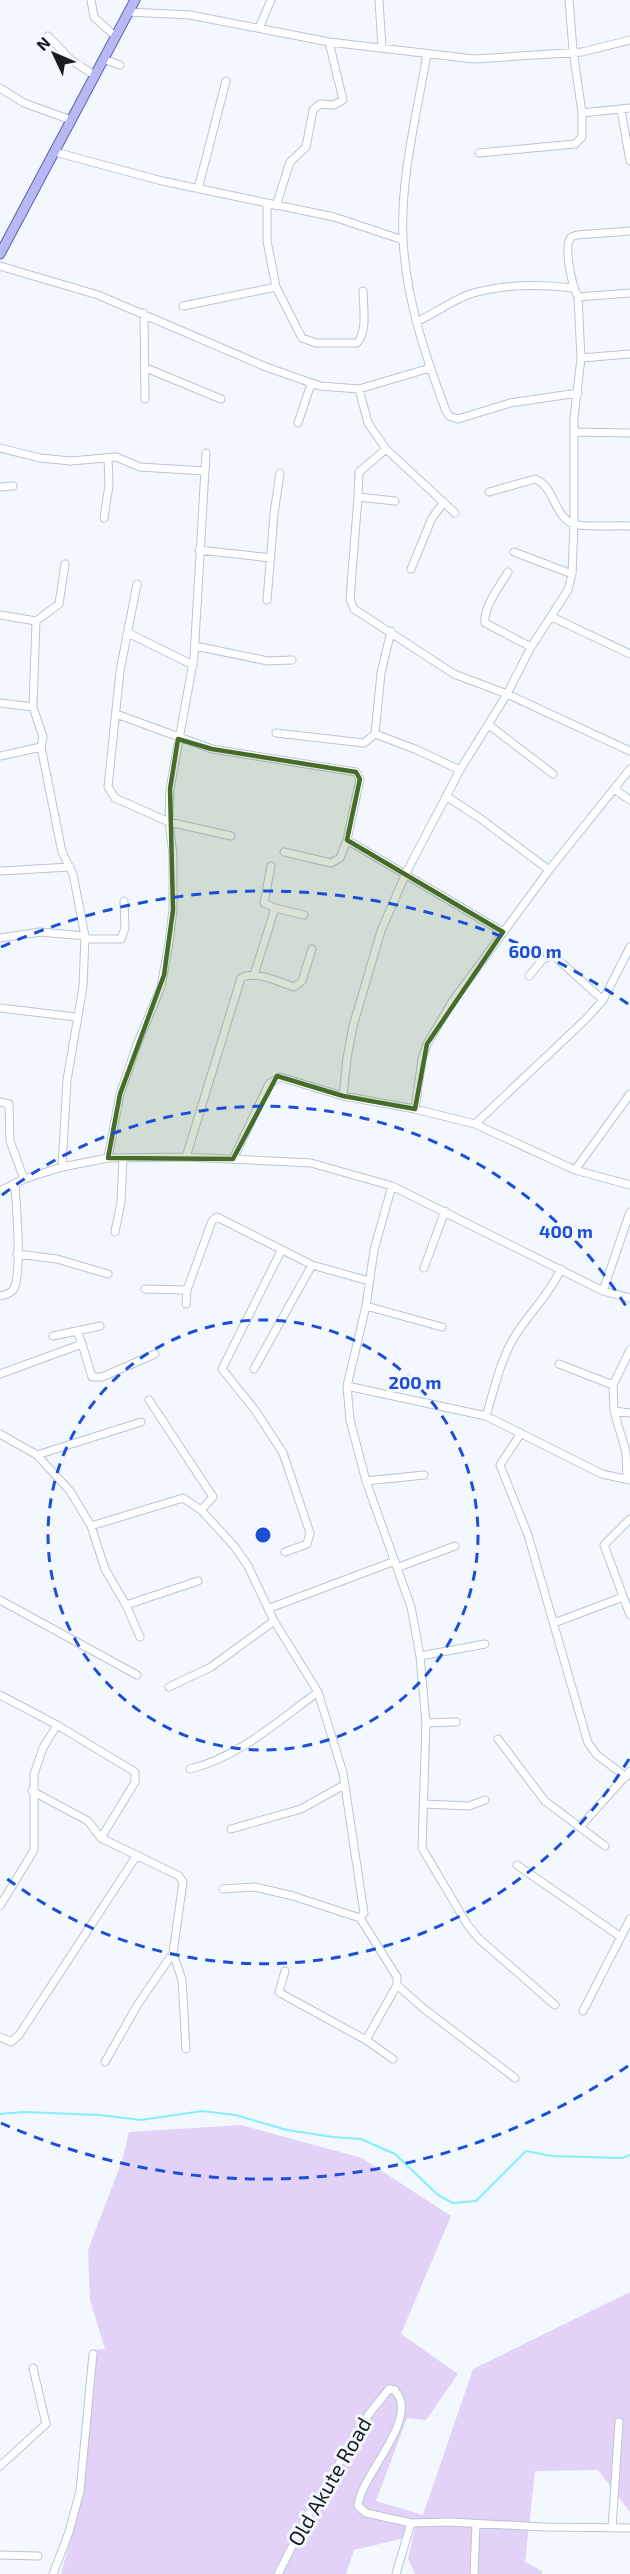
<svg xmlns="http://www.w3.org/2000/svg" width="630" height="2574" viewBox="0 0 630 2574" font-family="'Exo 2',sans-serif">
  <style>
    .green { fill: #e2d2f7 }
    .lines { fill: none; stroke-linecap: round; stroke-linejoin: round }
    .stream { stroke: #85eefc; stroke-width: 2 }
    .minor-casing { stroke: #b9c5d5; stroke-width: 9 }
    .major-casing { stroke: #6064a6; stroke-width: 11 }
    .minor { stroke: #fff; stroke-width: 7 }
    .major { stroke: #b7b9f5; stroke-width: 9 }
    .marked { fill: #466c27; fill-opacity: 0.2; stroke: #466c27; stroke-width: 4.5; stroke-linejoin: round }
    .ring { fill: none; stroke: #1d4ed8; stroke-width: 3; stroke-dasharray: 10 8 }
    .labels { text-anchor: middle; stroke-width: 6; stroke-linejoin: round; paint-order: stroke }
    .street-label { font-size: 21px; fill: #171c21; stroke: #f3f8ff }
    .centre { fill: #1d4ed8; stroke: #f3f8ff; stroke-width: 3 }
    .ring-label { font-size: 18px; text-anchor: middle; font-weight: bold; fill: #1d4ed8; stroke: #f3f8ff; stroke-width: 6; stroke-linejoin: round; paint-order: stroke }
  </style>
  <rect width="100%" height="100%" fill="#f3f8ff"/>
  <path class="green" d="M 241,2125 L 362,2158 L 451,2216 L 401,2334 L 458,2374 L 426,2420 L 407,2418 L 376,2501 L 423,2515 L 473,2369 L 630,2292 L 630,2512 L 598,2470 L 535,2471 L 525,2562 L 542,2571 L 542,2574 L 415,2574 L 408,2559 L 416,2523 L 401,2539 L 354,2550 L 346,2574 L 61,2574 L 79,2507 L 91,2350 L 105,2349 L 90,2300 L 88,2250 L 122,2161 L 129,2132 Z"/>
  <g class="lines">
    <path class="stream" d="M 0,2114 L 24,2112 L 100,2115 L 141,2120 L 202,2111 L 235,2115 L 287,2130 L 333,2137 L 361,2139 L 395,2154 L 438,2195 L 453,2203 L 476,2201 L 526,2151 L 552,2156 L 622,2158 L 630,2155"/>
    <g class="minor-casing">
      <path id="minor" d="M 91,0 L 94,17 L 115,36
        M 379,0 L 382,48
        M 128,12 L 190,15 L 329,42 L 474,59 L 582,52 L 630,40
        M 259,28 L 271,0
        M 48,36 L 71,60 L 94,75
        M 427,54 C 417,114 400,178 403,239 C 406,299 425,355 446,411 L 449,416 L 458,419 L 510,403 L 578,393
        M 103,59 L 120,65
        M 0,88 L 24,103 L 71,120
        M 621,110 L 630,161
        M 582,113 L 630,108
        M 55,152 L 162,181 L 334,217 L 403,240
        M 479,153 L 575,144 L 582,137 L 582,113 L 573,50 L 569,0
        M 198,189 L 226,81
        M 267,204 L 267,241 L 276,287 L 302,338 L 316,343 L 357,343 C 368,331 363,306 363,291
        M 276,206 L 290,162 L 306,147 L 313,110 L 320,104 L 334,105 L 343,100 L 329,42
        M 630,231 L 577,235 L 571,237 C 563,246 572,286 578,297 L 630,293
        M 0,266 L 98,295 L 266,367 L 320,386 L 359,389 L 430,368
        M 183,306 L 276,287
        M 144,313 L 145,399
        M 416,322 C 432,315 455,299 470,294 C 503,284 539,284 573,288
        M 581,358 L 630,354
        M 146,368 L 221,399
        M 359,389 L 368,423 L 386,449 L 455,513
        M 298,423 L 311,384
        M 574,432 L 630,433
        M 0,448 L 40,458 L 71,461 L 116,457 L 140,467 L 205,471
        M 0,487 L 13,486
        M 489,492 L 535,479 C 555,486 554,518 574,524 C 588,528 614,525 630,526
        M 358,497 L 359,472 L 386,449
        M 395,501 L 358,497 L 350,599 L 354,609 L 454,674 L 507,694 L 630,751
        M 104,518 L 109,485 L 108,458
        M 199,550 L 271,558
        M 514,552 L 572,574
        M 411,569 L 432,518 L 444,502
        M 508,572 C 500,586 483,607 485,623 L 531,647
        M 137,584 L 120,671 L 108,787 L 115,798 L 169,822 L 231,836
        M 267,600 L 274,514 L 280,473
        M 0,615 L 36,621 L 59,604 L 65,564
        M 552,617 L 630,654
        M 36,621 L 33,707 L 43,737 L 41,747 L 62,852 L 73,874 L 85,936 L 83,987 L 67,1080 L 62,1167
        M 128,633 L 193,665
        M 195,646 L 268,661 L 292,660
        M 0,703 L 33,707
        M 116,714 L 212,749 L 356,772 L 360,779 L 347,840 L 340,858 L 331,863 L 284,852
        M 489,725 L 553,774
        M 276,733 L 364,743 L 375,734 L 381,673 L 391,631
        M 375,734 L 415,749 L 460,770
        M 0,756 L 41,747
        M 614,789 L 630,800
        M 446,796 L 481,819 L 549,870
        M 347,840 L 503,932
        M 0,871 L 70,867
        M 275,908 L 304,915
        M 0,938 L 40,932 L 85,936
        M 85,939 L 121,939 L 125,928 L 124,901
        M 254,975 L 275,908 L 264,903 L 271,866
        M 529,976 L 543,959 L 553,955 L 603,1000
        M 0,1008 L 76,1017
        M 343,1096 L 347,1058 L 353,1026 L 381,931 L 406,873 L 460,770 L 507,694 L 531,647 L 568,590 L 572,574 L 574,524 L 574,418 L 581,358 L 578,297
        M 0,1102 L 9,1104 L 10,1141 L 24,1179
        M 415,1109 L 422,1059 L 427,1044 L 452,1002 L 549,870 L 630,769
        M 475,1124 L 586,1019 L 603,1000 L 630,947
        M 186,1157 L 241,978 C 255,970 279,982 294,987 L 302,981 L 312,949
        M 108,1158 L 120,1094 L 138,1042 L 161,987 L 169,943 L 173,910 L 173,855 L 169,822 L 170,789 L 194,657 L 206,453
        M 233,1159 L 269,1084 L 280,1077 L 343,1096 L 415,1109 L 475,1124 L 575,1170 L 630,1185
        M 575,1170 L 630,1094
        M 392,1186 L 374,1250 L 366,1306 L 347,1386 L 350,1420 L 366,1481 L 411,1607 L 420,1656 L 426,1723 L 422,1848 L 467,1924 L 478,1938 L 555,2005
        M 0,1191 L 24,1179 L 62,1167 L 108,1158 L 186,1157 L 311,1163 L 392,1186 L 603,1291 L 630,1298
        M 115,1232 L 121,1202 L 123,1159
        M 281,1251 L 222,1369 L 255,1410 L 283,1453 L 310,1533 L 307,1544 L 285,1552
        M 17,1254 L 57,1259 L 108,1274
        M 424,1268 L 445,1211
        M 145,1289 L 187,1290
        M 603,1291 L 630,1212
        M 0,1296 C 4,1295 10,1294 13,1290 C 23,1277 16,1203 15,1185
        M 186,1304 L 187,1290 L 212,1221 L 217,1217 L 312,1265 L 369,1281
        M 366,1306 L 442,1327
        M 53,1336 L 100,1326
        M 82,1344 L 92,1377 L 102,1377 L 155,1354
        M 559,1364 L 613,1385
        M 254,1369 L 312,1265
        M 0,1374 L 82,1344 L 77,1331
        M 347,1386 L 486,1416 L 602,1474 L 630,1480
        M 149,1400 L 213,1497 L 201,1510
        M 614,1411 L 630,1413
        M 486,1416 C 495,1387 501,1355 519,1330 C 533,1309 550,1293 561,1269
        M 521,1433 L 500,1465 L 528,1535 L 588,1743 L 597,1755 L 626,1777
        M 0,1434 L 37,1455 L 70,1491 L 91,1526 L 105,1569 L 126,1605 L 140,1637
        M 37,1455 L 141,1422
        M 627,1479 L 626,1452 L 614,1411 L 613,1385 L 630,1350
        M 366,1481 L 424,1475
        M 630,1519 L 604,1545 L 630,1615
        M 91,1526 L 183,1498 L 201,1510 L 235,1547 L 248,1566 L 274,1621 L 318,1692 L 343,1773 L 364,1913 L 360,1918
        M 399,1567 L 455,1546
        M 0,1600 L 137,1675
        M 126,1605 L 198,1581
        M 270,1608 L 395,1561
        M 554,1623 L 623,1597
        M 420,1656 L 485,1644
        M 169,1687 L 211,1667 L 274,1621
        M 0,1695 L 57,1725 L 135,1772 L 135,1782 L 101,1838
        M 426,1723 L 456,1722
        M 498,1739 L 545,1801 L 605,1846
        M 190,1769 C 239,1757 278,1721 318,1692
        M 32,1791 L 88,1821 L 101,1838 L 179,1876 L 183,1882 L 173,1953 L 138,2004 L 105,2062
        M 424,1804 L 469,1806 L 485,1800
        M 580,1827 L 630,1771
        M 231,1829 L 301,1809 L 344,1785
        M 517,1865 L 621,1937
        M 223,1889 L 255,1887 L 293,1896 L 360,1918 L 397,1977 L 397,1985 L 423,2008 L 515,2078
        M 0,1906 L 34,1850 L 34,1774 L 43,1748 L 57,1725
        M 173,1953 L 182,1980 L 186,2049
        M 285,1971 L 279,1992 L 282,1994 L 366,2040 L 393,2059
        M 583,2011 L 630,1919
        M 0,2037 L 11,2042 L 19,2035 L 137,1855
        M 366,2040 L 397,1985
        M 0,2466 L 46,2424 L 33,2368
        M 612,2528 L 619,2422
        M 0,2555 L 38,2556
        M 53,2574 L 69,2532 L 80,2491 L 93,2354
        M 278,2574 L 308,2515 L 369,2414 L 389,2389 L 395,2390 C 397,2394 401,2399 401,2403 C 406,2433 360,2479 358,2506 L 366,2513 L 411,2523 L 450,2522 L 544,2527 L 630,2528
        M 396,2574 L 411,2523
        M 474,2574 L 476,2524"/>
    </g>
    <g class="major-casing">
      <path id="major" d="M 0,254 L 135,0"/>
    </g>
    <use href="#minor" class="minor"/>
    <use href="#major" class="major"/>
  </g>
  <path class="marked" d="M 178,739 L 212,749 L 356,772 L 360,779 L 347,840 L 503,932 L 427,1044 L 415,1109 L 343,1096 L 277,1076 L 233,1159 L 108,1158 L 120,1094 L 164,975 L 173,910 L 170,789 Z"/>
  <g class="ring">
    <circle cx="263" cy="1535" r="215"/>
    <path d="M629 1759A429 429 0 0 1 2 1875M2 1195A429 429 0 0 1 629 1311"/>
    <path d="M628 2066A644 644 0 0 1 1 2123M1 947A644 644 0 0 1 628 1004"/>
  </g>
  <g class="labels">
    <g class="street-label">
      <text transform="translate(330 2482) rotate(-60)" y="7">Old Akute Road</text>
    </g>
  </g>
  <circle cx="263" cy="1535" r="9" class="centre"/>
  <g class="ring-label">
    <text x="535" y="958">600 m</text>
    <text x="566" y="1238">400 m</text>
    <text x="415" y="1389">200 m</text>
  </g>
  <g transform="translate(54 54) rotate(314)" stroke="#f3f8ff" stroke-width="4.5" paint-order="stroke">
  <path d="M0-4.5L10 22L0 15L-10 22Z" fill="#171c21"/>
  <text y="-9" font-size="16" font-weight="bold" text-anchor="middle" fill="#171c21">N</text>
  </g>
</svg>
